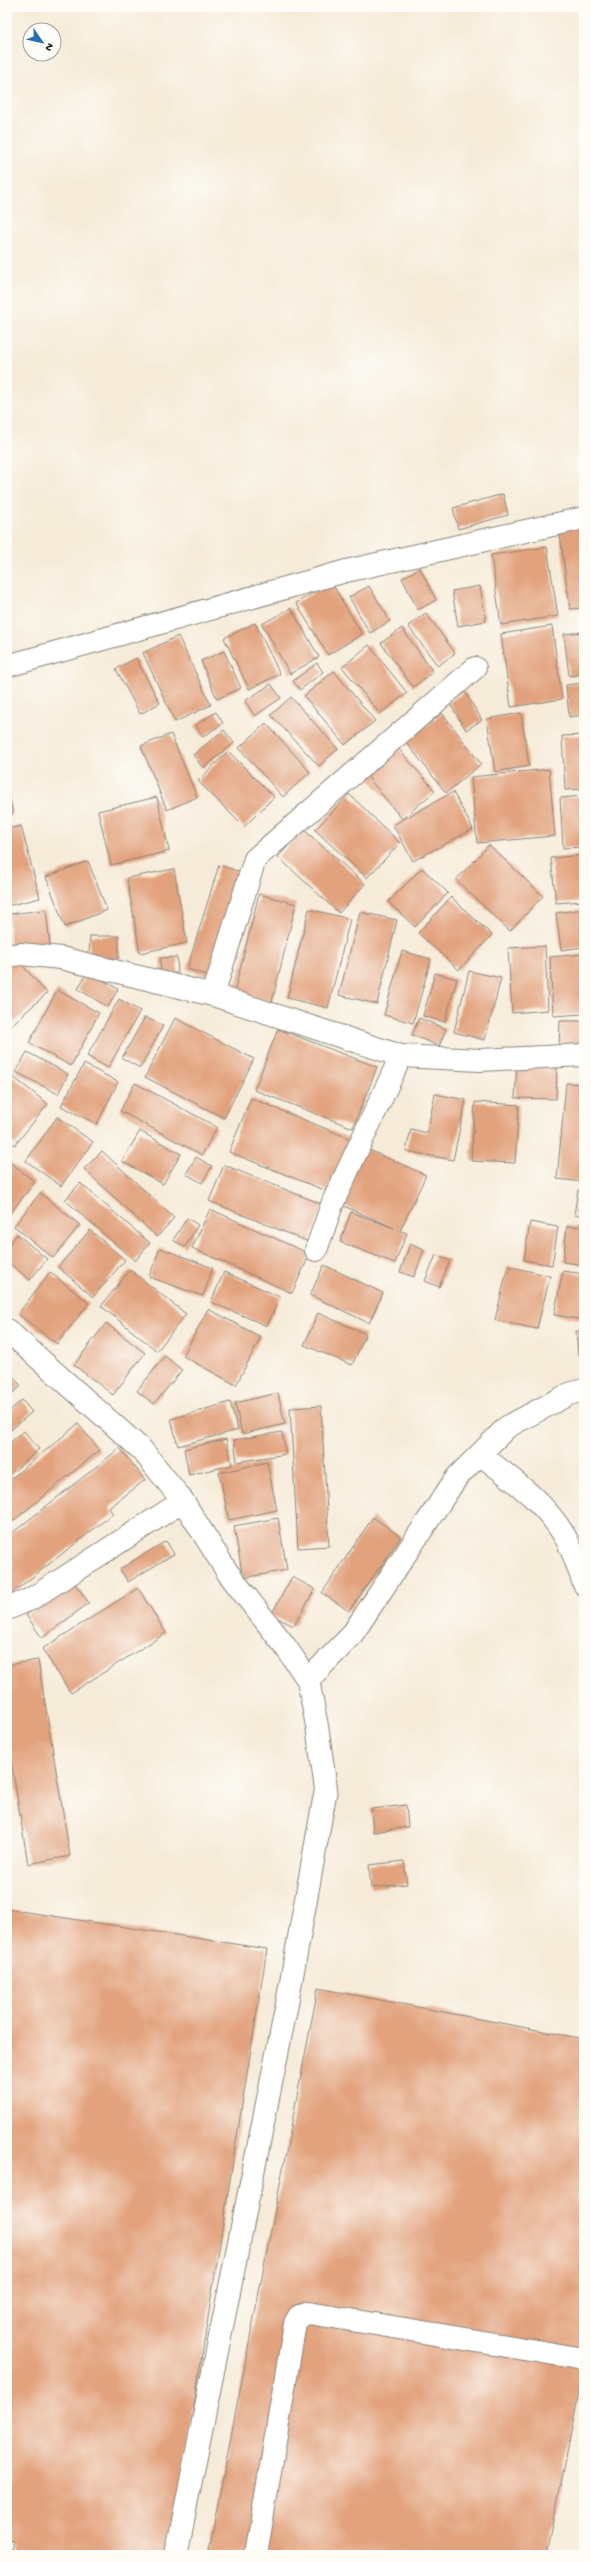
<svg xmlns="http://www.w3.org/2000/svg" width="591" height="2562" viewBox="0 0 591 2562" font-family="'Gochi Hand',sans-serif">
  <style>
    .building { fill: #e2a27d }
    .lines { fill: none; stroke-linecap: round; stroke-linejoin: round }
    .minor-casing { stroke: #89847a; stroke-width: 24 }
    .minor { stroke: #fff; stroke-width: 22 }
  </style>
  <rect width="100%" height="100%" fill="#fdfcf7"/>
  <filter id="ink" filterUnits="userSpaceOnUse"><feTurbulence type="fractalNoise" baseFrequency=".025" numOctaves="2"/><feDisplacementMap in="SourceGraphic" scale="8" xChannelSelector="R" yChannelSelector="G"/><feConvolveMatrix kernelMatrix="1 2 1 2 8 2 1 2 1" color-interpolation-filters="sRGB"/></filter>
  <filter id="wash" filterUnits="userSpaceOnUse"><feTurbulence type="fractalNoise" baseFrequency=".012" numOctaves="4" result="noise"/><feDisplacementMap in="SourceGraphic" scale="16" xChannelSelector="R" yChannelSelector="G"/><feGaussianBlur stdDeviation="0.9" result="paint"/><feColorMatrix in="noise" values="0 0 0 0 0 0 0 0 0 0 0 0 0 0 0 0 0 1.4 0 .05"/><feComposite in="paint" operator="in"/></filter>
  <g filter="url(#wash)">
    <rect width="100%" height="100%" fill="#f6ebd8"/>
    <g id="blocks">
      <path class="building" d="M 503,494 L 508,515 L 458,529 L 453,508 Z
        M 584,524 L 584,608 L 570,609 L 559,527 Z
        M 547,547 L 558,616 L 501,625 L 491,555 Z
        M 420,568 L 436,600 L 418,610 L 402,578 Z
        M 331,582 L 362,634 L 328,655 L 296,603 Z
        M 369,586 L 390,621 L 370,633 L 349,597 Z
        M 480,586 L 486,621 L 458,626 L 452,591 Z
        M 291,608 L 319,657 L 290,674 L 262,624 Z
        M 426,613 L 455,653 L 438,666 L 408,626 Z
        M 255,623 L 280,674 L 249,689 L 224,638 Z
        M 552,626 L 562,699 L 511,707 L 501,634 Z
        M 402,628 L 433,672 L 413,687 L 381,643 Z
        M 584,632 L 584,674 L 569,676 L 564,634 Z
        M 178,636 L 211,705 L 175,722 L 143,653 Z
        M 369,645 L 407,693 L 380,714 L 342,667 Z
        M 224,651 L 241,688 L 217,699 L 201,661 Z
        M 136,658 L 160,703 L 140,714 L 116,669 Z
        M 317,663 L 323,672 L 300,690 L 293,681 Z
        M 334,671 L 375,721 L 345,745 L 304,696 Z
        M 584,683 L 584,715 L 569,717 L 566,685 Z
        M 271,684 L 281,698 L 255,716 L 245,701 Z
        M 465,692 L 482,720 L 466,730 L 449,702 Z
        M 291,697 L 338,749 L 319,766 L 271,715 Z
        M 216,712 L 223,723 L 203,737 L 195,725 Z
        M 442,713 L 481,764 L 446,793 L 406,742 Z
        M 521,713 L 529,766 L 495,772 L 487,719 Z
        M 266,723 L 310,772 L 283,797 L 239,748 Z
        M 224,730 L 234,743 L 203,768 L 193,755 Z
        M 171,734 L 197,797 L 167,810 L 141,746 Z
        M 584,735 L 584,789 L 565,790 L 562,736 Z
        M 398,748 L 435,791 L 402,819 L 366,775 Z
        M 228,751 L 274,797 L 244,827 L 198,781 Z
        M 549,769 L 555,836 L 477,843 L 471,777 Z
        M 7,786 L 13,814 L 7,815 Z
        M 453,792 L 473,829 L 413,861 L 393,825 Z
        M 349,794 L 400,843 L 367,878 L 315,830 Z
        M 584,796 L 584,847 L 563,848 L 560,798 Z
        M 157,797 L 169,851 L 111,865 L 98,811 Z
        M 21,826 L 40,898 L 7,906 L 7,829 Z
        M 303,829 L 365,884 L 339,913 L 278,857 Z
        M 489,845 L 543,896 L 510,931 L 456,880 Z
        M 584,855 L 584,901 L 556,903 L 551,858 Z
        M 88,861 L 107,910 L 65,927 L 46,877 Z
        M 219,865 L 253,876 L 220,979 L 187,969 Z
        M 422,868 L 448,893 L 415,927 L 388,902 Z
        M 174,869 L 187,943 L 140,953 L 127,878 Z
        M 259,894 L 296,904 L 272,1002 L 234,993 Z
        M 451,897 L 492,935 L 459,970 L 418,933 Z
        M 309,909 L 350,919 L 328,1008 L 287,998 Z
        M 584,909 L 584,947 L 561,950 L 556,913 Z
        M 46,910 L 50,946 L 11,950 L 8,914 Z
        M 360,912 L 397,920 L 377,1004 L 339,995 Z
        M 90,936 L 119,936 L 119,958 L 89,958 Z
        M 545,946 L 548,1010 L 512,1013 L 508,948 Z
        M 402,951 L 431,959 L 413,1023 L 384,1015 Z
        M 584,954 L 584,1014 L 553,1016 L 550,957 Z
        M 15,957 L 47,993 L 7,1029 L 7,964 Z
        M 177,957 L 178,973 L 161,974 L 160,958 Z
        M 88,971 L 118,989 L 108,1007 L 78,989 Z
        M 469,971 L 501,978 L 485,1040 L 454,1032 Z
        M 435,973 L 457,979 L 445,1022 L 423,1016 Z
        M 57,990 L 99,1013 L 71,1066 L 29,1043 Z
        M 119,999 L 140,1011 L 108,1068 L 87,1056 Z
        M 145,1017 L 163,1026 L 140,1068 L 122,1058 Z
        M 175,1018 L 254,1059 L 224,1118 L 145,1077 Z
        M 419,1018 L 446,1029 L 439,1046 L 412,1035 Z
        M 560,1021 L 584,1021 L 584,1048 L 559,1048 Z
        M 278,1029 L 377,1067 L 353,1128 L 254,1090 Z
        M 27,1052 L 68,1074 L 58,1094 L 16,1072 Z
        M 517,1061 L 557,1063 L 556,1099 L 515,1098 Z
        M 84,1064 L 118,1082 L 97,1124 L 61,1106 Z
        M 7,1072 L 48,1104 L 15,1145 L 7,1139 Z
        M 135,1083 L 217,1127 L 202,1155 L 120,1111 Z
        M 566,1083 L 584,1084 L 584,1182 L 557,1179 Z
        M 435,1094 L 466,1100 L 453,1160 L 406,1151 L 411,1129 L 427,1133 Z
        M 251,1098 L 351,1139 L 329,1192 L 229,1152 Z
        M 475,1102 L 519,1105 L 515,1163 L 471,1161 Z
        M 57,1117 L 93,1142 L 61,1186 L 26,1161 Z
        M 140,1131 L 181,1154 L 163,1184 L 122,1161 Z
        M 362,1147 L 426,1175 L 400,1231 L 407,1233 L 395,1263 L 340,1242 L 351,1212 L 394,1228 L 337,1203 Z
        M 102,1151 L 174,1218 L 157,1237 L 84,1169 Z
        M 196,1157 L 212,1166 L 202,1183 L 186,1174 Z
        M 7,1160 L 35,1182 L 7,1217 Z
        M 224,1165 L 324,1205 L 309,1242 L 209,1201 Z
        M 80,1183 L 150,1243 L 135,1261 L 65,1200 Z
        M 578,1190 L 584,1191 L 584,1216 L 574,1215 Z
        M 40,1193 L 80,1225 L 53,1258 L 14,1226 Z
        M 210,1209 L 310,1254 L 292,1293 L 192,1248 Z
        M 187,1218 L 198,1225 L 185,1247 L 173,1240 Z
        M 530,1222 L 558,1227 L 552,1265 L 524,1260 Z
        M 567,1226 L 584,1227 L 584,1265 L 563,1262 Z
        M 90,1230 L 125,1260 L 93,1297 L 58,1267 Z
        M 17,1234 L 47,1259 L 30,1280 L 7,1261 L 7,1247 Z
        M 410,1244 L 424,1250 L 414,1277 L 400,1272 Z
        M 160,1248 L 213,1268 L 203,1296 L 149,1277 Z
        M 436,1255 L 450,1261 L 439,1287 L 425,1281 Z
        M 324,1265 L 383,1293 L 369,1323 L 310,1295 Z
        M 508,1266 L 550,1276 L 537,1329 L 495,1320 Z
        M 130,1270 L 186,1314 L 157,1351 L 101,1306 Z
        M 563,1271 L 584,1274 L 584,1320 L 554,1315 Z
        M 50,1272 L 89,1303 L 57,1344 L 18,1314 Z
        M 224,1272 L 280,1297 L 267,1326 L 211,1302 Z
        M 208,1309 L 261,1337 L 236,1385 L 183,1356 Z
        M 318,1313 L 366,1334 L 352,1365 L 304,1345 Z
        M 106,1323 L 145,1353 L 113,1395 L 74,1365 Z
        M 576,1331 L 584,1331 L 584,1353 L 578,1354 Z
        M 165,1356 L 182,1370 L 154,1404 L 137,1391 Z
        M 7,1369 L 21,1386 L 7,1398 Z
        M 278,1393 L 285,1424 L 242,1434 L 235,1403 Z
        M 22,1400 L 32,1412 L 7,1433 L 7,1413 Z
        M 230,1402 L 238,1430 L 178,1446 L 171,1419 Z
        M 321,1406 L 329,1546 L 298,1548 L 290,1408 Z
        M 78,1424 L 100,1450 L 7,1526 L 7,1482 Z
        M 24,1431 L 39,1449 L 7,1477 L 7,1445 Z
        M 282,1432 L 286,1454 L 237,1462 L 234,1440 Z
        M 226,1439 L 232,1465 L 189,1475 L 184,1449 Z
        M 120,1448 L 145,1480 L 109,1508 L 113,1514 L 7,1597 L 7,1545 L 9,1543 L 7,1537 Z
        M 267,1462 L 277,1510 L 229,1520 L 219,1473 Z
        M 373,1517 L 401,1537 L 349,1611 L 322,1593 Z
        M 278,1518 L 287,1570 L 243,1578 L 234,1526 Z
        M 166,1541 L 174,1554 L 128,1582 L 120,1569 Z
        M 292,1577 L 315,1589 L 294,1626 L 271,1615 Z
        M 73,1581 L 89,1603 L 42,1638 L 26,1615 Z
        M 138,1588 L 166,1633 L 71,1693 L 42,1649 Z
        M 38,1660 L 70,1856 L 28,1864 L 7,1735 L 7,1665 Z
        M 406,1805 L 408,1827 L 373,1832 L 371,1809 Z
        M 404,1861 L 407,1884 L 371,1888 L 369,1865 Z
        M 7,1909 L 267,1949 L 170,2555 L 10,2555 L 13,2541 L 7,2540 Z
        M 318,1988 L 584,2039 L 584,2366 L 547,2555 L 208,2555 Z"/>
    </g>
  </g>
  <g filter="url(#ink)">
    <use href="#blocks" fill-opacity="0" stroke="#89847a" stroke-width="1"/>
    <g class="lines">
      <g class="minor-casing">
        <path id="minor" d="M 7,666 L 346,571 L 584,518
          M 7,956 L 21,954 L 61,958 L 213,995 L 401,1056 L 480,1060 L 584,1055
          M 213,995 L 255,859 L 475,668
          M 316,1250 L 333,1202 L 401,1056
          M 7,1330 L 142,1450 L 183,1501 L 228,1573 L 285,1646 L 308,1680 L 317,1726 L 326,1789 L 286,2009 L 176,2555
          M 480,1454 C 510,1478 544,1501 564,1535 C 573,1549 578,1568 584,1584
          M 7,1609 L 31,1599 L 183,1501
          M 308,1680 L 351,1636 L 457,1477 L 507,1427 L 569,1394 L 584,1390
          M 256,2555 L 295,2323 L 299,2316 L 309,2313 L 584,2359"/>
      </g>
      <use href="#minor" class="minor"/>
    </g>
  </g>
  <rect width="591" height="2562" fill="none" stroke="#fdfcf7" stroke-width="24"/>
  <g transform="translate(42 42) rotate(124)"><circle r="19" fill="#fdfcf7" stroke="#a3a29f"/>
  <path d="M0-3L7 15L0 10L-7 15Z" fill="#1f6fb2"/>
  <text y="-6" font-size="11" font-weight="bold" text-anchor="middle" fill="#1c1c1c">N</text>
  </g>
</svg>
